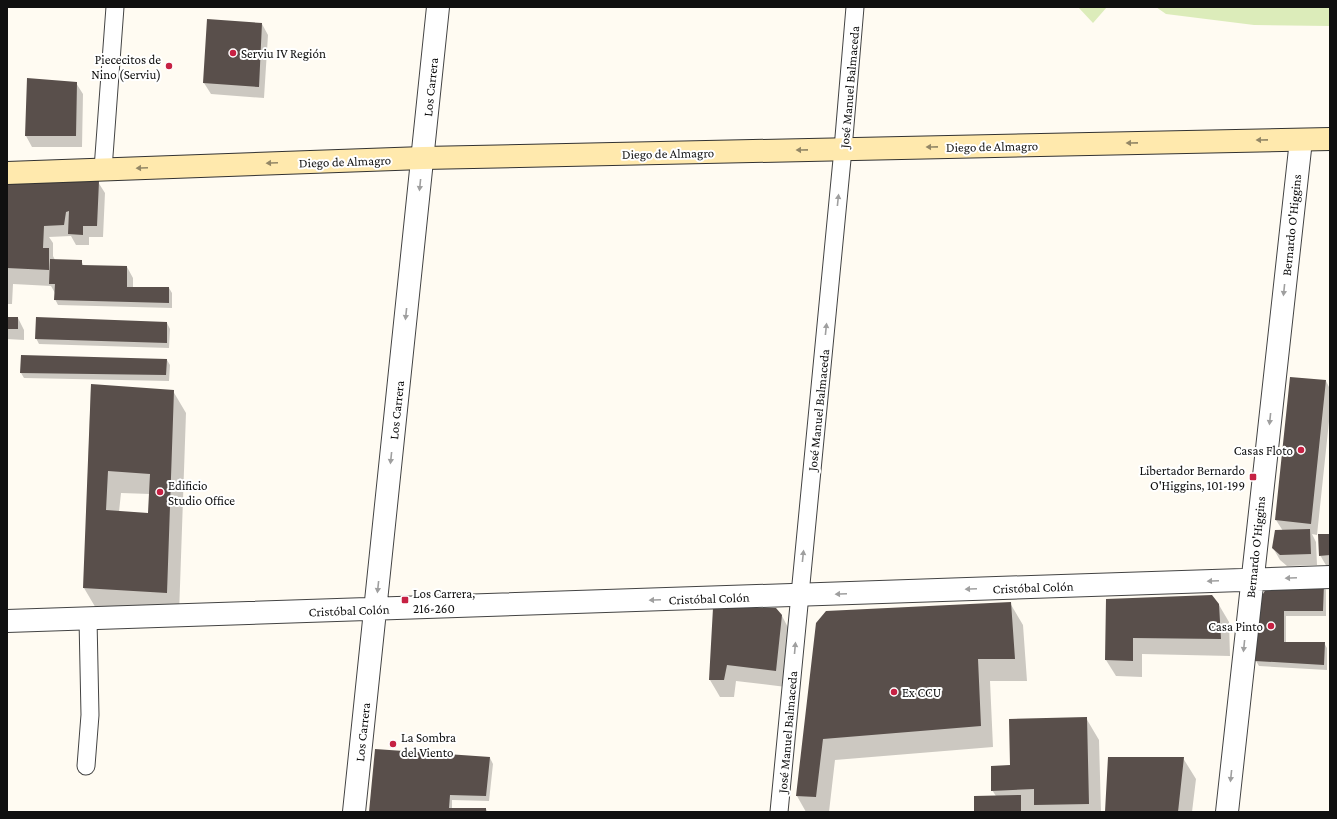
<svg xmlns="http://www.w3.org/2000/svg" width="1337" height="819" viewBox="0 0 1337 819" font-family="'Crimson Pro',serif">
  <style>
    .green { fill: #dcecba }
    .shadow { fill: #0003; fill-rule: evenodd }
    .building { fill: #594f4b; fill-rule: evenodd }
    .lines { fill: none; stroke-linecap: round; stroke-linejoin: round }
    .minor-casing { stroke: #434343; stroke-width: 19 }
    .tertiary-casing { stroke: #434343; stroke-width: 24 }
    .secondary-casing { stroke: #323232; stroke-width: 24 }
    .minor { stroke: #fff; stroke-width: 17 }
    .tertiary { stroke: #fff; stroke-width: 22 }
    .secondary { stroke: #ffe9ad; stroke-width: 22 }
    .oneway { fill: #938766 }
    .oneway2 { fill: #9f9f9f }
    .poi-dot { fill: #c62143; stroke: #fff; stroke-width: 1.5 }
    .labels { text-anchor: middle; stroke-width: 4; stroke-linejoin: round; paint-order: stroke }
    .poi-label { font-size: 13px; fill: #101010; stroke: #fff; text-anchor: start }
    .street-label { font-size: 13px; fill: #101010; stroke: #fff }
  </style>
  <rect width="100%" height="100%" fill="#fffbf2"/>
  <path class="green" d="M 1078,7 L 1107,7 L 1093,23 Z
    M 1156,7 L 1330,7 L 1330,26 L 1254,25 L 1166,14 Z"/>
  <path class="shadow" d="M 262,24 L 268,35 L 264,98 L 211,94 L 204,83 Z
    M 28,80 L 76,83 L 83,94 L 82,147 L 32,147 L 26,136 Z
    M 7,182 L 98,182 L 105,193 L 103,237 L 89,237 L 89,245 L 76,245 L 71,236 L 49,237 L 53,243 L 53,256 L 55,260 L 81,261 L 84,266 L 127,267 L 133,278 L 133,287 L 169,288 L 172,293 L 172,308 L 58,305 L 55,299 L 55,293 L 51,286 L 13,284 L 12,304 L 7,304 Z
    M 7,318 L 18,318 L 24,330 L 24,340 L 7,339 Z
    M 167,323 L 170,329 L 169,348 L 39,344 L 36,338 Z
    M 167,360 L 170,365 L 169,381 L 24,378 L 21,373 Z
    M 1326,381 L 1330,389 L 1330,412 L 1317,535 L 1312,534 L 1316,542 L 1317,565 L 1287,566 L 1280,560 L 1273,548 L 1283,531 L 1276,520 Z
    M 91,385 L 173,391 L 186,413 L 179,615 L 97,610 L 84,588 ZM 121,493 L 150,494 L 149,514 L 119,512 Z
    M 1330,535 L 1330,567 L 1327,567 L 1320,555 Z
    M 1323,585 L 1326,590 L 1326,616 L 1286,616 L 1286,643 L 1324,643 L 1327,648 L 1327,670 L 1259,666 L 1256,661 L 1262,597 Z
    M 1107,600 L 1219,605 L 1229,622 L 1230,656 L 1142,654 L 1142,677 L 1116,676 L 1106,660 Z
    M 1010,603 L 1023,625 L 1027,681 L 990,681 L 993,747 L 835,760 L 829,812 L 806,812 L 797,796 L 817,623 Z
    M 782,616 L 791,633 L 786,687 L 736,681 L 734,697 L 720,697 L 710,680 Z
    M 1086,718 L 1099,740 L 1101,812 L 975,812 L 996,796 L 992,790 L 1011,766 Z
    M 490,758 L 493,764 L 489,801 L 452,800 L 452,809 L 486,809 L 488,812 L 370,812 Z
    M 1183,758 L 1196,779 L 1192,812 L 1106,812 Z"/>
  <path class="building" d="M 207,19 L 262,23 L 259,87 L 203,83 Z
    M 27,78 L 77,82 L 76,136 L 25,136 Z
    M 69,180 L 99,181 L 97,226 L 83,226 L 83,235 L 68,234 L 69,211 L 66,212 L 64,225 L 44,226 L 43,248 L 49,248 L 49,270 L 7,268 L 7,181 Z
    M 50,259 L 82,260 L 82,265 L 127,266 L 127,287 L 169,287 L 169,303 L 54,300 L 55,284 L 49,284 Z
    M 7,317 L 18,317 L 18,329 L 7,329 Z
    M 36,317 L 167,322 L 167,343 L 35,339 Z
    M 21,355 L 167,359 L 166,375 L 20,373 Z
    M 1290,377 L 1326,380 L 1311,524 L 1275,520 Z
    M 91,384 L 174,390 L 167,593 L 83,588 ZM 108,471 L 150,474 L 148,513 L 106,510 Z
    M 1310,529 L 1311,554 L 1280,555 L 1272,548 L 1275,530 Z
    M 1318,534 L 1330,534 L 1330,555 L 1319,556 Z
    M 1324,584 L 1323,611 L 1284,611 L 1284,642 L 1325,642 L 1324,665 L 1255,661 L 1261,597 L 1268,586 Z
    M 1212,595 L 1219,604 L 1221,639 L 1133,638 L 1133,661 L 1105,660 L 1106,599 Z
    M 1011,602 L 1015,659 L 978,659 L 981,726 L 823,739 L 816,797 L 796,796 L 816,623 L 826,611 Z
    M 713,608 L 776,608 L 782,615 L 776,671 L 727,665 L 724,680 L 709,680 Z
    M 1087,717 L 1089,804 L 1034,805 L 1034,789 L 991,791 L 991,766 L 1010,765 L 1009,719 Z
    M 375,749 L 490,757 L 486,796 L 450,795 L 449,808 L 486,808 L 486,812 L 369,812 Z
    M 1108,757 L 1184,757 L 1178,812 L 1105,812 Z
    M 1021,795 L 1021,812 L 974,812 L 974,796 Z"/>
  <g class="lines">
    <g class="minor-casing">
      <path id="minor" d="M 103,169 L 115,7
        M 86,766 L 90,715 L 88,619
        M 779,812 L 843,149 L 855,7"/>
    </g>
    <g class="tertiary-casing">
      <path id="tertiary" d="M 7,621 L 1330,577
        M 354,812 L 438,7
        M 1227,812 L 1301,140"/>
    </g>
    <g class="secondary-casing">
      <path id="secondary" d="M 7,173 L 423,158 L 1330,139"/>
    </g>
    <use href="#minor" class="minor"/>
    <use href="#tertiary" class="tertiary"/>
    <use href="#secondary" class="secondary"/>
  </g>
  <defs><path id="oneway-solid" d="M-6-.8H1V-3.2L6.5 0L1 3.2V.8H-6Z"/></defs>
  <g class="oneway">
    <use href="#oneway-solid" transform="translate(1262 140) rotate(179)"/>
    <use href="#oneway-solid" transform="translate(1132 143) rotate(179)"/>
    <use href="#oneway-solid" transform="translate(932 147) rotate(179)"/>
    <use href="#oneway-solid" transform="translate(802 150) rotate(179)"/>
    <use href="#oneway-solid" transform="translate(272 163) rotate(178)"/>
    <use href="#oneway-solid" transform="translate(142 168) rotate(178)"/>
  </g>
  <g class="oneway2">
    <use href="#oneway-solid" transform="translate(420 185) rotate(96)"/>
    <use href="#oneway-solid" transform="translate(838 200) rotate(-84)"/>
    <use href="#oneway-solid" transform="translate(1284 290) rotate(96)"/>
    <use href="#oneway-solid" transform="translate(406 314) rotate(96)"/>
    <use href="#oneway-solid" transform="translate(826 329) rotate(-84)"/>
    <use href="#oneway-solid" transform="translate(1270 419) rotate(96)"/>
    <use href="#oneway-solid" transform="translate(391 458) rotate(96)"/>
    <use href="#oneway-solid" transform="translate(803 556) rotate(-84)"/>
    <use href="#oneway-solid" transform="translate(1291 578) rotate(178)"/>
    <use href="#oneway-solid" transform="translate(1213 581) rotate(178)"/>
    <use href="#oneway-solid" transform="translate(378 587) rotate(96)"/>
    <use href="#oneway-solid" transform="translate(971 589) rotate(178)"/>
    <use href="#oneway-solid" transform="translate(841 594) rotate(178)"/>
    <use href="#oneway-solid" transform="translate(655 600) rotate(178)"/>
    <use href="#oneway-solid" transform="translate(1244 646) rotate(96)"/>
    <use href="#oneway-solid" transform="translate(795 648) rotate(-85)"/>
    <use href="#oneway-solid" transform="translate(1231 776) rotate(96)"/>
  </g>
  <g class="poi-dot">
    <circle cx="233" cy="53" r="4"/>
    <circle cx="169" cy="66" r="4"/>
    <circle cx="1301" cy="450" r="4"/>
    <rect x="1249" y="473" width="8" height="8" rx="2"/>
    <circle cx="160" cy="492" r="4"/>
    <rect x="401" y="596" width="8" height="8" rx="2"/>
    <circle cx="1271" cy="626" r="4"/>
    <circle cx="894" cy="692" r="4"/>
    <circle cx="393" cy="744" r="4"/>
  </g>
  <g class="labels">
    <g class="poi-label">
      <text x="241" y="58">Serviu IV Región</text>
      <text x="161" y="64" text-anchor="end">Piececitos de<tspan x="161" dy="15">Nino (Serviu)</tspan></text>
      <text x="1293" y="455" text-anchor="end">Casas Floto</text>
      <text x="1245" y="475" text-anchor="end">Libertador Bernardo<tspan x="1245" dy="15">O'Higgins, 101-199</tspan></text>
      <text x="168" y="490">Edificio<tspan x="168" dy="15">Studio Office</tspan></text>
      <text x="413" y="598">Los Carrera,<tspan x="413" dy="15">216-260</tspan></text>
      <text x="1263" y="631" text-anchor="end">Casa Pinto</text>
      <text x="902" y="697">Ex CCU</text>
      <text x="401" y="742">La Sombra<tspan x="401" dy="15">del Viento</tspan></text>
    </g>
    <g class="street-label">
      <text transform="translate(430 87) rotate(-84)" y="5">Los Carrera</text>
      <text transform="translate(849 87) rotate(-85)" y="5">José Manuel Balmaceda</text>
      <text transform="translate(992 146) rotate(-1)" y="5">Diego de Almagro</text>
      <text transform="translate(668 153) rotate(-1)" y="5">Diego de Almagro</text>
      <text transform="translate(345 161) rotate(-2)" y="5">Diego de Almagro</text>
      <text transform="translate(1291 225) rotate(-84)" y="5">Bernardo O'Higgins</text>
      <text transform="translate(396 410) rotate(-84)" y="5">Los Carrera</text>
      <text transform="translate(818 410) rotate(-84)" y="5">José Manuel Balmaceda</text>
      <text transform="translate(1255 547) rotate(-84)" y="5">Bernardo O'Higgins</text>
      <text transform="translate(1033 587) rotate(-2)" y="5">Cristóbal Colón</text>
      <text transform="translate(709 598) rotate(-2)" y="5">Cristóbal Colón</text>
      <text transform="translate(349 610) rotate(-2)" y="5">Cristóbal Colón</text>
      <text transform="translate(362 732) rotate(-84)" y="5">Los Carrera</text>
      <text transform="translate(787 732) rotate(-85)" y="5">José Manuel Balmaceda</text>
    </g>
  </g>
  <rect width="1337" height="819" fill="none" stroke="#101010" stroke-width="16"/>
</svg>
